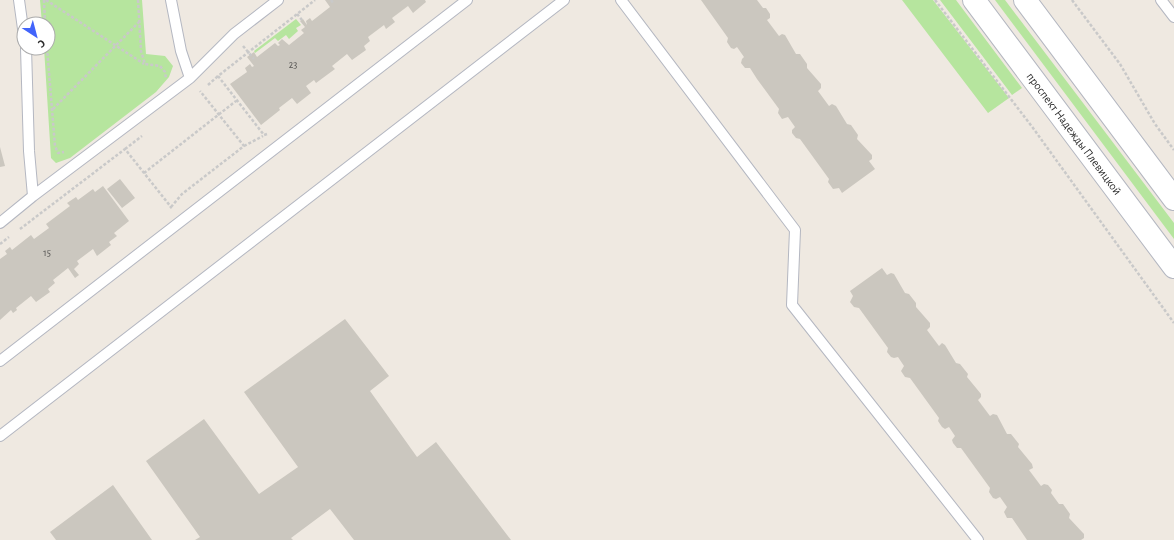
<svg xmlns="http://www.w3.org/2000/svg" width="1174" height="540" viewBox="0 0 1174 540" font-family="'Alegreya Sans',sans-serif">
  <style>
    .green { fill: #b6e59e }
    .building { fill: #cbc7bf }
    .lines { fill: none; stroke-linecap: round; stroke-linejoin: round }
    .lane-casing { stroke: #b4b7c1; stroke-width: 12 }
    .secondary-casing { stroke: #b4b7c1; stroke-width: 24 }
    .path { stroke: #c9c9c9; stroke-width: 2.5; stroke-dasharray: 3 2; stroke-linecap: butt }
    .lane { stroke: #fff; stroke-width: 10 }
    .secondary { stroke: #fff; stroke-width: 22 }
    .labels { text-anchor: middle; stroke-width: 4; stroke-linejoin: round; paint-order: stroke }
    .number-label { font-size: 10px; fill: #555452 }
    .street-label { font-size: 12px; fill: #2e2e2e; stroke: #fff }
  </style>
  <rect width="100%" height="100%" fill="#efe9e1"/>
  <path class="green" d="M 40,0 L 142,0 L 146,54 L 165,56 L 173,66 L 169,77 L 156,92 L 70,158 L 56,163 L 51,158 L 44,48 L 48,48 L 48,24 L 42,24 Z
    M 902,0 L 933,0 L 1009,98 L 988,113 Z
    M 940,0 L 956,0 L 1022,88 L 1012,95 Z
    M 995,0 L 1005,0 L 1174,223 L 1174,239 Z
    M 296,19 L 301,25 L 296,28 L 298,31 L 289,39 L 286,35 L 278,41 L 275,38 L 255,53 L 254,51 Z"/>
  <path class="building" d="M 325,0 L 425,0 L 426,2 L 413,13 L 408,6 L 392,18 L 395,22 L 386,29 L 384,25 L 368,37 L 370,41 L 364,46 L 366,50 L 352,60 L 347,54 L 332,66 L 335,69 L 316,83 L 314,80 L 306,86 L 311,93 L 297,104 L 292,98 L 279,108 L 280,110 L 261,125 L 230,84 L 247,72 L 245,68 L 250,64 L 252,67 L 254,66 L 247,57 L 254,52 L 257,57 L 275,43 L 278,46 L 280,45 L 278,43 L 282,39 L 289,45 L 304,33 L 301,30 L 305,27 L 300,21 L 303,19 L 307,25 L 306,21 L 310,18 L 312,21 L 330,7 Z
    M 701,0 L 757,0 L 763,8 L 766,8 L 770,14 L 770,18 L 767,20 L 779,36 L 782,34 L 785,35 L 796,54 L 800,54 L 807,64 L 807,68 L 821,84 L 821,88 L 818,91 L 829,106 L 832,104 L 836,106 L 847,124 L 851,125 L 858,135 L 857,139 L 872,155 L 872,159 L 869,161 L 875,169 L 842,193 L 839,188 L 833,189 L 828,182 L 829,179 L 800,139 L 796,138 L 792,133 L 792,130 L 795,127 L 788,117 L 782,119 L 778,113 L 779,109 L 757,79 L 750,68 L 745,68 L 741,63 L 742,59 L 744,57 L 737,47 L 734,49 L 731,48 L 727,42 L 728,38 Z
    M 0,147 L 5,166 L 0,167 Z
    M 120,179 L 135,198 L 122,208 L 107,189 Z
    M 103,186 L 129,221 L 114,233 L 117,236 L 109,242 L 111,245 L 97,256 L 93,249 L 77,261 L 79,264 L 74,269 L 79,275 L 75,278 L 68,268 L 53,280 L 55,283 L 48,289 L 50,292 L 36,302 L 31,296 L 16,308 L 17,310 L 13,313 L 11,310 L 0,320 L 0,259 L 7,254 L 5,251 L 10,247 L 12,250 L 31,235 L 34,239 L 49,228 L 46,224 L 70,206 L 67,203 L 76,197 L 78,200 L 93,189 L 95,192 Z
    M 882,268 L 887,275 L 891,273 L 894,274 L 905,293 L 909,294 L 916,303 L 916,307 L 930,323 L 930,327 L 927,330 L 939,346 L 942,343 L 945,345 L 956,363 L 960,364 L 968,374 L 967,377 L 981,394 L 981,397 L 978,400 L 990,416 L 993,414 L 997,415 L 1007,434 L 1011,434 L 1019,444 L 1018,447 L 1032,464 L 1033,468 L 1029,470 L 1041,486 L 1044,484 L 1048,485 L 1052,490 L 1051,493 L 1059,504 L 1063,504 L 1070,514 L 1069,518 L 1084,534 L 1084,538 L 1081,540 L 1027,540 L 1012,518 L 1007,518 L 1004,512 L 1007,507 L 1000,497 L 996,499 L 993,498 L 989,492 L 990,488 L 961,448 L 957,448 L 953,443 L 952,440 L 955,436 L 949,427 L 945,429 L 942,427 L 938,421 L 939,418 L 910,378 L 905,377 L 901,371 L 904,366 L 898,357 L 894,358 L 891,357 L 887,352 L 888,348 L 859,308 L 854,307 L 850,302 L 853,296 L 850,291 Z
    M 345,319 L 389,376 L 370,391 L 417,457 L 436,442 L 511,540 L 354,540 L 330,509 L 291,538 L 293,540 L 195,540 L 200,537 L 146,461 L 204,419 L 259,494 L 298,467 L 244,392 Z
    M 113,485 L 152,540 L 56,540 L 50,532 Z"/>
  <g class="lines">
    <g class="lane-casing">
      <path id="lane" d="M 19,0 L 24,36
        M 171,0 L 181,51 L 190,78
        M 621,0 L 795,230 L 792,305 L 978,540
        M 1161,0 L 1174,17
        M 26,48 L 29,151 L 33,196
        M 0,223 L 33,196 L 190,78 L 234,34 L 278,0
        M 0,361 L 467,0
        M 0,436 L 564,0"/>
    </g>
    <g class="secondary-casing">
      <g id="secondary">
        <path id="s1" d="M 974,0 L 1174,267"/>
        <path d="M 1025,0 L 1174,199"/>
      </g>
    </g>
    <path class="path" d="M 44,0 L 45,24
      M 46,0 L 144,64
      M 138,0 L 141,51 L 145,64 L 160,66 L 165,72 L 166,78
      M 331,0 L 334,4
      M 935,0 L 1033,128 L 1174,323
      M 1072,0 L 1120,64 L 1155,124 L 1174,150
      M 297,14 L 302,20
      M 243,46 L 254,59
      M 47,48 L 55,146 L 58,153 L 64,152
      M 208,85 L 218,76
      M 53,109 L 139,22
      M 267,134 L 264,135 L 218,76 L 315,0
      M 244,146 L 263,136
      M 125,149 L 142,136
      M 144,173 L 236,101
      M 171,207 L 182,194 L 244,146 L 200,91
      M 20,229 L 125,149 L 171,207 L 170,208
      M 0,244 L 9,237"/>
    <use href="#lane" class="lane"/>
    <use href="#secondary" class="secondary"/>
  </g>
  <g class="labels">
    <g class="number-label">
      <text x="293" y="68">23</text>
      <text x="47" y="256">15</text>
    </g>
    <g class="street-label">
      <text dy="4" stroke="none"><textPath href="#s1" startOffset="167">проспект Надежды Плевицкой</textPath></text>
    </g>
  </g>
  <g transform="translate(36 36) rotate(144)"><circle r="19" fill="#ffffff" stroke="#ababab"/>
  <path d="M0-3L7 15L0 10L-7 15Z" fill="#4264fb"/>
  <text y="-6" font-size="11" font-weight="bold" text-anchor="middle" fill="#2e2e2e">С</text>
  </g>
</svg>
